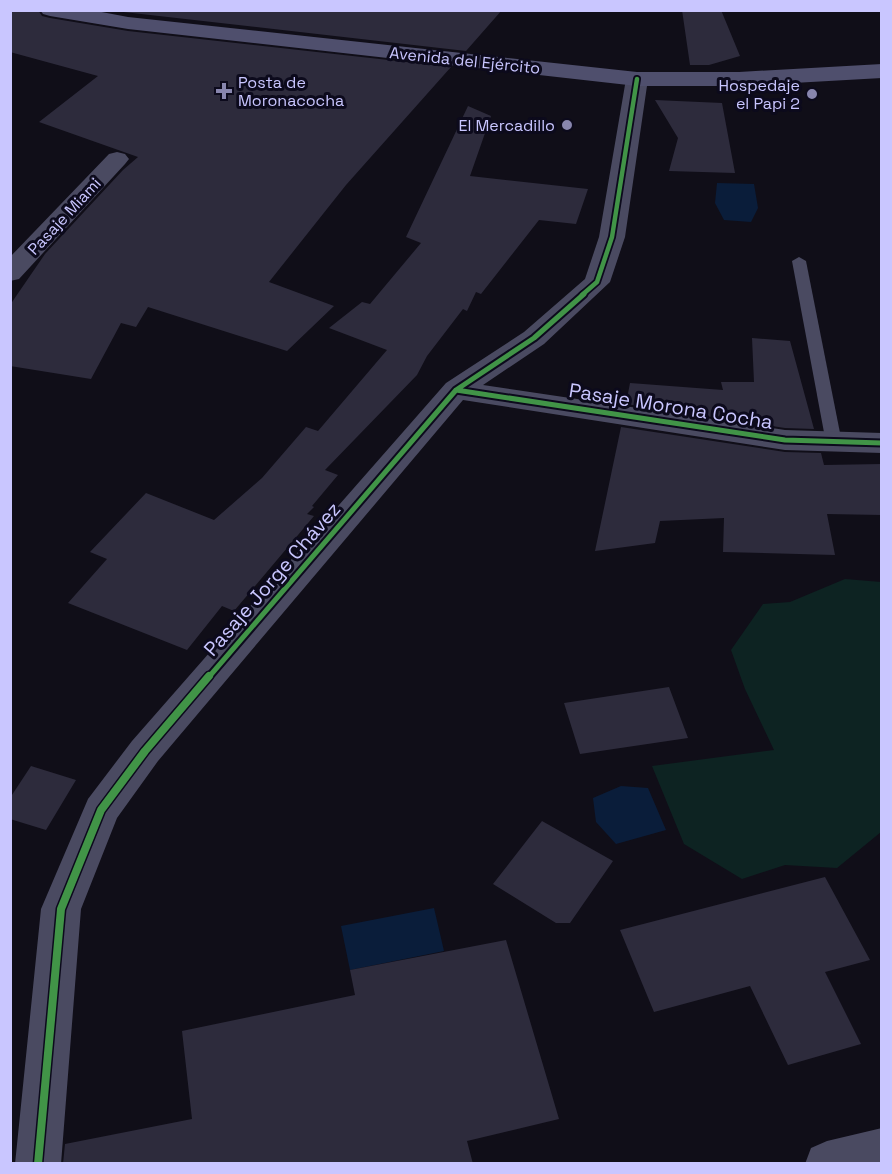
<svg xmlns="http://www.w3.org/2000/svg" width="892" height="1174" viewBox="0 0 892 1174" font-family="'Space Grotesk',sans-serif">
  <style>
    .green { fill: #0d2322 }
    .water { fill: #0a1d3a }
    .building { fill: #2d2b3c }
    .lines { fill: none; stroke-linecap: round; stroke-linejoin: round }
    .lane { fill: #4a4a61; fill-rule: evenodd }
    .street { fill: #4a4a61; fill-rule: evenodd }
    .secondary { fill: #4f4f6d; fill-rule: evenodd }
    .cycleway-far2-casing { stroke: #0c0a1c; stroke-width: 8 }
    .cycleway-far1-casing { stroke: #0c0a1c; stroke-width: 9 }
    .cycleway-casing { stroke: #0c0a1c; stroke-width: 11 }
    .cycleway-far2 { stroke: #419447; stroke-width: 4.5 }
    .cycleway-far1 { stroke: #419447; stroke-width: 5 }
    .cycleway { stroke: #419447; stroke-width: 8 }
    .poi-dot { fill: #8886ae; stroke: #0c0a1c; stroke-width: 2 }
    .labels { text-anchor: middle; stroke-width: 6; stroke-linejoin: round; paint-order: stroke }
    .far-street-label { font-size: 16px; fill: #c9c6ff; stroke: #0c0a1c }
    .far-poi-label { font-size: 16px; fill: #c9c6ff; stroke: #0c0a1c; text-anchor: end }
    .street-label { font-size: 20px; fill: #c9c6ff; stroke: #0c0a1c }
  </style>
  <rect width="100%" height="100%" fill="#100e18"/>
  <path class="green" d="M 845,579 L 881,582 L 881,832 L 837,868 L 785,865 L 742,879 L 684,844 L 652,766 L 774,750 L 745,689 L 731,650 L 763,604 L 790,602 Z"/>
  <path class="water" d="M 717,183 L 754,184 L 758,208 L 751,222 L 724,220 L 715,203 Z
    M 621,786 L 648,788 L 666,830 L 616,844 L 596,822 L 593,798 Z
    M 434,908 L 444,951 L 350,970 L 341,926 Z"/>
  <path class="building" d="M 10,10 L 38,10 L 42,16 L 50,18 L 128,31 L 451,67 L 346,185 L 269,282 L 334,306 L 287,351 L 148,307 L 136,327 L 121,323 L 91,379 L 10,366 L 10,305 L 45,254 L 123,170 L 138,157 L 39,122 L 98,76 L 10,52 Z
    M 106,10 L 502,10 L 466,51 Z
    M 682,10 L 721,10 L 740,56 L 709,65 L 690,65 Z
    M 655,100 L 722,103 L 735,173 L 669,171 L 678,138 Z
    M 468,106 L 491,116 L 470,176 L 588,189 L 576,224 L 539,220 L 481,294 L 476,292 L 467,311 L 463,309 L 427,356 L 417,375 L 325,470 L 338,475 L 312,506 L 314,507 L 307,514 L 314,516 L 234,611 L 222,606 L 187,650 L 68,603 L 107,559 L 90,552 L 146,493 L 214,520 L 262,478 L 306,427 L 318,431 L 387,350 L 329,328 L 362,302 L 370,304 L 421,243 L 406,237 Z
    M 752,338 L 790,341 L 814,429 L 785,428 L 626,404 L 630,383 L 723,390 L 721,382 L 754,382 Z
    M 621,427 L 785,452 L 821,453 L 824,465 L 882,464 L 882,515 L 827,514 L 835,555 L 723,552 L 724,518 L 660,521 L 655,543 L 595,551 Z
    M 669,687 L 688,738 L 580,754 L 564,703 Z
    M 31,766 L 76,780 L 46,830 L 10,819 L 10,798 Z
    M 542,821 L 613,861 L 570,923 L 556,923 L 493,884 Z
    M 825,877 L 870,960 L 825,972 L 861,1044 L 788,1065 L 750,986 L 654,1012 L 620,930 Z
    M 506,940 L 559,1119 L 467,1141 L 473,1164 L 63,1164 L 65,1144 L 192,1119 L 182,1031 L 355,995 L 350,970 Z"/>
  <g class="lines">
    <path class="lane" d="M 799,257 L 806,261 L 842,443 L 840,447 L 828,447 L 826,443 L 792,261 Z"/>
    <path class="street" d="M 637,72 L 645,74 L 648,79 L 625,237 L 610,282 L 544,344 L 483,385 L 785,430 L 882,433 L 882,453 L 785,450 L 463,400 L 158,761 L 117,818 L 81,909 L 61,1164 L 15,1164 L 41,909 L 88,799 L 132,741 L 446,383 L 524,332 L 585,279 L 599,237 L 626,79 L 629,74 Z
      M 117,152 L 125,154 L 129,159 L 125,164 L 19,279 L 10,281 L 10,257 L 109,154 Z
      M 882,1128 L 882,1164 L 805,1164 L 811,1148 L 827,1141 Z"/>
    <path class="secondary" d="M 40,10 L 91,10 L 128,17 L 637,72 L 739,72 L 882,64 L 882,78 L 739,86 L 637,86 L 128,29 L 50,16 L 43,14 Z"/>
    <g class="cycleway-far2-casing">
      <path id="cycleway-far2" d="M 582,295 L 597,282 L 612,237 L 637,79"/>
    </g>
    <g class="cycleway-far1-casing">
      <path id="cycleway-far1" d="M 456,390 L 785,440 L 882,443
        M 208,678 L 456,390 L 534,338 L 584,294"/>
    </g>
    <g class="cycleway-casing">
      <path id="cycleway" d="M 38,1164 L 61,909 L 101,810 L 145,751 L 209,676"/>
    </g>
    <use href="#cycleway-far2" class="cycleway-far2"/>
    <use href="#cycleway-far1" class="cycleway-far1"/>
    <use href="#cycleway" class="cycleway"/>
  </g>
  <g class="poi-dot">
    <path d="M221 82h6v6h6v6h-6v6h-6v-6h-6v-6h6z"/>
    <circle cx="812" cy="94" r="6"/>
    <circle cx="567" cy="125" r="6"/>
  </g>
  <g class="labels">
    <g class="far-street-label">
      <text transform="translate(465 60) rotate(6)" y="6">Avenida del Ejército</text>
      <text transform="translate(64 216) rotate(-47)" y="6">Pasaje Miami</text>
    </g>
    <g class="far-poi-label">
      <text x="238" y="88" text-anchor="start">Posta de<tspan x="238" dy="18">Moronacocha</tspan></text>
      <text x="800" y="91">Hospedaje<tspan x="800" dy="18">el Papi 2</tspan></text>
      <text x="555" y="131">El Mercadillo</text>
    </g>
    <g class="street-label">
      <text transform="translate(671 406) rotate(9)" y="7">Pasaje Morona Cocha</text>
      <text transform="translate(272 579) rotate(-49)" y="7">Pasaje Jorge Chávez</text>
    </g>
  </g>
  <rect width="892" height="1174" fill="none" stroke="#c9c6ff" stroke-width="24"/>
</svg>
